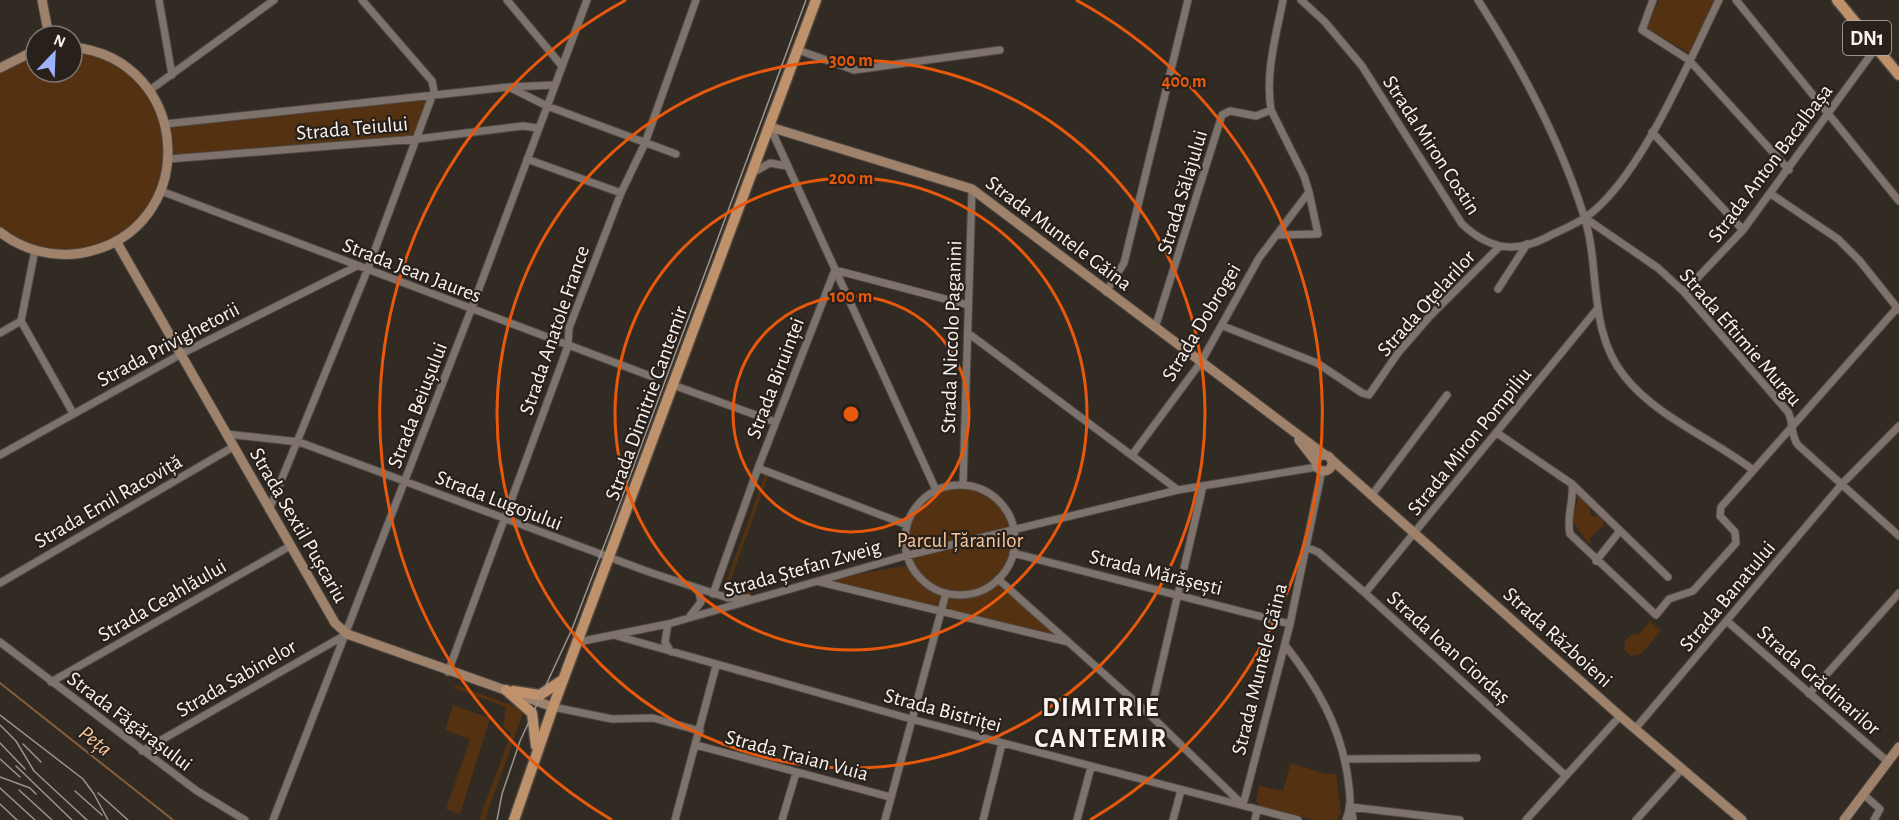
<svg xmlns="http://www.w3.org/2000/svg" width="1899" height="820" viewBox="0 0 1899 820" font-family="'Alegreya Sans',sans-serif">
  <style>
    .green { fill: #533111 }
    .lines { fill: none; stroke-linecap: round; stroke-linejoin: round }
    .stream { stroke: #865e3b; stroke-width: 2 }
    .street-casing { stroke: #504943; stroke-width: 9 }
    .secondary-casing { stroke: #504943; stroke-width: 11 }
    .primary-casing { stroke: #504943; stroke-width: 13 }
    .street { stroke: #7d736c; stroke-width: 7 }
    .secondary { stroke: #9f826b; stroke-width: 9 }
    .primary { stroke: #c0926b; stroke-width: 10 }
    .tram { stroke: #9a948e; stroke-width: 1.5 }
    .ring { fill: none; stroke: #e8590c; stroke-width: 3 }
    .labels { text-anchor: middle; stroke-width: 4.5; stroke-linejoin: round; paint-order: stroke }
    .shield { fill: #28211b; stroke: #bab4af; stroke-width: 1.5 }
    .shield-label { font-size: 20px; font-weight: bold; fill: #f9f3ef }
    .street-label { font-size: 21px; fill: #f9f3ef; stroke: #28211b }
    .park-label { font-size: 21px; fill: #fac69b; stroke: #28211b }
    .water-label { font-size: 22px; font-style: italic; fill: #fac69b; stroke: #28211b }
    .district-label { font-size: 27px; font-weight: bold; letter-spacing: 1.5px; fill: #f9f3ef; stroke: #28211b }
    .centre { fill: #e8590c; stroke: #28211b; stroke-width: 3 }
    .ring-label { font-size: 18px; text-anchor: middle; font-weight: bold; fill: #e8590c; stroke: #28211b; stroke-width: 4.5; stroke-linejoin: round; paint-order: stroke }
  </style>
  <rect width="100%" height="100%" fill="#322b24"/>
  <path class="green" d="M 1659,0 L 1715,0 L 1689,53 L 1646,28 Z
    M 72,47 L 82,48 L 133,72 L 166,124 L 433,96 L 417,139 L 169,159 L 151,209 L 103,247 L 49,254 L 0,232 L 0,68 L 36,50 L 36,72 L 72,72 Z
    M 765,475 L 768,476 L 729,585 L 744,593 L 751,592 L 751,595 L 733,597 L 722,593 Z
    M 963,485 C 1014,493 1028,540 998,579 L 1071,643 L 817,581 L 911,565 C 897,522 915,488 963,485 Z
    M 1575,490 L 1588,505 L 1592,517 L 1599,516 L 1604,520 L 1603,526 L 1589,539 L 1593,544 L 1588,543 L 1572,520 L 1578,501 Z
    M 1650,621 L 1661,631 L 1641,654 L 1631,656 L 1624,650 L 1625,641 L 1634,633 L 1639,635 Z
    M 456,685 L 524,710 L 485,820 L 479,820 L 511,734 L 503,726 L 506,707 L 454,688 Z
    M 453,705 L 490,718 L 460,814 L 446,809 L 470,739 L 445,730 Z
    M 1291,763 L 1326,774 L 1336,774 L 1341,813 L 1337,820 L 1314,820 L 1261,807 L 1256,801 L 1259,786 L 1283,791 Z"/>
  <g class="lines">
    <path class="stream" d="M 0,683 L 173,820"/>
    <g class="street-casing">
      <path id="street" d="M 159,0 L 172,75
        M 507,0 L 562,66
        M 1301,0 L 1325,22 L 1362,66 L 1462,224 C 1491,251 1518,254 1553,234 C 1564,229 1576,224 1586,217 C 1640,179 1689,61 1719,0
        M 1478,0 C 1521,67 1560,140 1584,216 C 1601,268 1587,331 1625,377 C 1658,418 1712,438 1753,470
        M 1653,0 L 1642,30 L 1689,60 L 1789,170
        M 1736,0 L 1899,201
        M 798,50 L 854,70 L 1000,50
        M 511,88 L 547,106 L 676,154
        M 150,90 L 274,0
        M 165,124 L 509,87 L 555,85
        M 770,127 L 936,490
        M 1652,132 L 1743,230
        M 169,159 L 417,139 L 523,126 L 538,128
        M 527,159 L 621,193
        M 754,172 L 770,163 L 787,166
        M 161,191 L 653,377
        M 1771,194 L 1838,239 L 1859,260 L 1899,310
        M 1585,218 L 1658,268 L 1684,292 L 1788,412 C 1794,423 1790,435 1798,445 L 1899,536
        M 1277,235 L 1318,234 L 1309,192
        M 35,250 L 21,321 L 73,413
        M 1498,289 L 1527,244
        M 1106,292 L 1124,263 L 1188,0
        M 1684,292 L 1743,230 L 1875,49
        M 1223,326 L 1317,363 L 1362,393 L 1369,395 L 1398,353 L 1430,316 L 1498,248
        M 1155,328 L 1222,115 L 1230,111 L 1256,116 L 1271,110
        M 0,333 L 21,321
        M 968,333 L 1178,490
        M 673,385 L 775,422
        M 1497,433 L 1572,484 L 1668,577
        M 226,434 L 299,442 L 649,572 L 728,598 L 748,598
        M 0,455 L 183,353 L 355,267
        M 1132,455 L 1201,362 L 1259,258 L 1309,192 L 1304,176 L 1271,110 C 1265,73 1276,36 1283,0
        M 758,468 L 907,525
        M 1572,484 C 1574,502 1566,516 1570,534 L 1656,615 L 1669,599 L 1693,591 L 1736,543 L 1735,532 L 1720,516 L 1721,507 L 1897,308
        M 963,485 L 972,189
        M905 540a55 55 0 1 1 110 0a55 55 0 1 1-110 0Z
        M 1372,495 L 1447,395
        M 269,510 L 367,271 L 434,91 L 432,81 L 362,0
        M 1308,548 L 1318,552 L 1365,593 L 1565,775
        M 1013,553 L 1290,624
        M 1596,561 L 1619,532
        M 998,579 L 1150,715 L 1243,805 L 1290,624 L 1322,470
        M 820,582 L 1068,642
        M 0,583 L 233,447
        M 1365,593 L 1598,308
        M 713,594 L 758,468 L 835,270 L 968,305
        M 690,616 L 701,602 L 699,592 L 696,589
        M 1728,622 L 1888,762
        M 668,624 L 665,642 L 671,652
        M 617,636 L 911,719 L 1298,820
        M 0,642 L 197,791 L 245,820
        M 578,642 L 668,624 L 905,556 L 1178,490 L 1317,467
        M 1285,645 C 1317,686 1341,727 1348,779 C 1350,795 1352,805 1346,820
        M 448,672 L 568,346 L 569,328 L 621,193 L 645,143 L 696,0
        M 51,682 L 290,546
        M 1809,694 L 1899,593
        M 553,707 L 612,719 L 653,718 L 700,731
        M 1150,715 L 1203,486
        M 1635,729 L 1842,484 L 1899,426
        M 696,745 L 890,797
        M 142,751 L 347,634
        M 1346,759 L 1477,758
        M 1863,794 L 1880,809 L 1874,820
        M 273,820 L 471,310 L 587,0
        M 675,820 L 716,666
        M 782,820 L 796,773
        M 885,820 L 946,593
        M 983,820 L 1002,744
        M 1077,820 L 1091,767
        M 1173,820 L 1181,790
        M 1255,820 L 1257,810
        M 1353,820 L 1351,807 L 1460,820
        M 1526,820 L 1620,716
        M 1636,820 L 1682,769"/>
    </g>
    <g class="secondary-casing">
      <path id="secondary" d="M 42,0 L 49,36
        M 0,68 L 36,50
        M 770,127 L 972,189 L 1325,455
        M 0,232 C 23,250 53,258 82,253 C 202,231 194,59 72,47
        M 116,241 L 335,623 L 347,634 L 553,707
        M 1299,440 L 1316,462
        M1316 463a8 8 0 1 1 16 0a8 8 0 1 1-16 0Z
        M 1332,460 L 1620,716 L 1742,820
        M 1844,820 L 1899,747"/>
    </g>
    <g class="primary-casing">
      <path id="primary" d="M 1837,0 L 1899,75
        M 506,690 L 532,713 L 536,746
        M 513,691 L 540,695 L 561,681
        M 514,820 L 553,707 L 816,0"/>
    </g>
    <use href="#street" class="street"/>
    <use href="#secondary" class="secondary"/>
    <use href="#primary" class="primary"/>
    <path class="tram" d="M 0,715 L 83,779 L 94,794 L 108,820
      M 0,725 L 16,741 L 34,771 L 87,820
      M 0,743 L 25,769
      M 23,744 L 41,762
      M 0,759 L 20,777
      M 16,766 L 72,820
      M 0,777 L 30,788 L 36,794
      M 0,788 L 35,820
      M 19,790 L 52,820
      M 75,791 L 102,815
      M 98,793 L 128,820
      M 0,804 L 17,820
      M 497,820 L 502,794 L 520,741 L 572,629 L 610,530 L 806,0"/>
  </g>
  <g class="ring">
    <circle cx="851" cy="414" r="118"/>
    <circle cx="851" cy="414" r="236"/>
    <circle cx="851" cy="414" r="354"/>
    <path d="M612 820A471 471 0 0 1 626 0M1076 0A471 471 0 0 1 1090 820"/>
  </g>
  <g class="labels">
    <rect class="shield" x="1843" y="21" width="48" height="34" rx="4.5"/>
    <g class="shield-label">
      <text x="1867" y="45">DN1</text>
    </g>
    <g class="street-label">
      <text transform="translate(352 128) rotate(-5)" y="7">Strada Teiului</text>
      <text transform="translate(1432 145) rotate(57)" y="7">Strada Miron Costin</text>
      <text transform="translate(1770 163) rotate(-53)" y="7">Strada Anton Bacalbașa</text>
      <text transform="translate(1182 192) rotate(-73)" y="7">Strada Sălajului</text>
      <text transform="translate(1059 233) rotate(37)" y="7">Strada Muntele Găina</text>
      <text transform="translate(412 270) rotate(21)" y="7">Strada Jean Jaures</text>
      <text transform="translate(1426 303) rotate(-48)" y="7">Strada Oțelarilor</text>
      <text transform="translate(1201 322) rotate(-59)" y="7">Strada Dobrogei</text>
      <text transform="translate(554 330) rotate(-71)" y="7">Strada Anatole France</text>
      <text transform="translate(951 337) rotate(-88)" y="7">Strada Niccolo Paganini</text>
      <text transform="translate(1741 337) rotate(49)" y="7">Strada Eftimie Murgu</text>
      <text transform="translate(168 344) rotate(-28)" y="7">Strada Privighetorii</text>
      <text transform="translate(775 378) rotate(-69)" y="7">Strada Biruinței</text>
      <text transform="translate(646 403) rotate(-70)" y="7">Strada Dimitrie Cantemir</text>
      <text transform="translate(417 405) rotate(-69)" y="7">Strada Beiușului</text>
      <text transform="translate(1469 441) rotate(-51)" y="7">Strada Miron Pompiliu</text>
      <text transform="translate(499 500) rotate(21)" y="7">Strada Lugojului</text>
      <text transform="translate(108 501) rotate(-30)" y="7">Strada Emil Racoviță</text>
      <text transform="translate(299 525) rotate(60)" y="7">Strada Sextil Pușcariu</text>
      <text transform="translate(802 568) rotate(-16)" y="7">Strada Ștefan Zweig</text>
      <text transform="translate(1156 572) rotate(14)" y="7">Strada Mărășești</text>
      <text transform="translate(1727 596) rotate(-50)" y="7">Strada Banatului</text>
      <text transform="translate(162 600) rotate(-30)" y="7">Strada Ceahlăului</text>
      <text transform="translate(1558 637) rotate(42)" y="7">Strada Războieni</text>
      <text transform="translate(1449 647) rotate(42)" y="7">Strada Ioan Ciordaș</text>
      <text transform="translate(1259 669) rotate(-76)" y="7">Strada Muntele Găina</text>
      <text transform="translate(236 678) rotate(-30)" y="7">Strada Sabinelor</text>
      <text transform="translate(1819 680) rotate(41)" y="7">Strada Grădinarilor</text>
      <text transform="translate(943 710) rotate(15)" y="7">Strada Bistriței</text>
      <text transform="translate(130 721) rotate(37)" y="7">Strada Făgărașului</text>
      <text transform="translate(797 755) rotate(15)" y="7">Strada Traian Vuia</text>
    </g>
    <g class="park-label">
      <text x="960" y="547">Parcul Țăranilor</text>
    </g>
    <g class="water-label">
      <text transform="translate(96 740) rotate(38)" y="8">Peța</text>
    </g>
    <g class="district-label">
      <text x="1101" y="716">DIMITRIE<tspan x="1101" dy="31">CANTEMIR</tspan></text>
    </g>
  </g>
  <circle cx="851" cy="414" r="9" class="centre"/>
  <g class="ring-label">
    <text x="851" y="66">300 m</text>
    <text x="1184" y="87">400 m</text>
    <text x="851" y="184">200 m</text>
    <text x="851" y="302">100 m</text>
  </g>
  <g transform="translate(54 54) rotate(23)"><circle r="28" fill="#28211b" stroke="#7c7570" stroke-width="1.5"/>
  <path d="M0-4.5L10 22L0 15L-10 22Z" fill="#9db4fd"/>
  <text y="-9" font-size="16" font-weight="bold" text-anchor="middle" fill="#f9f3ef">N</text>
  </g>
</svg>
